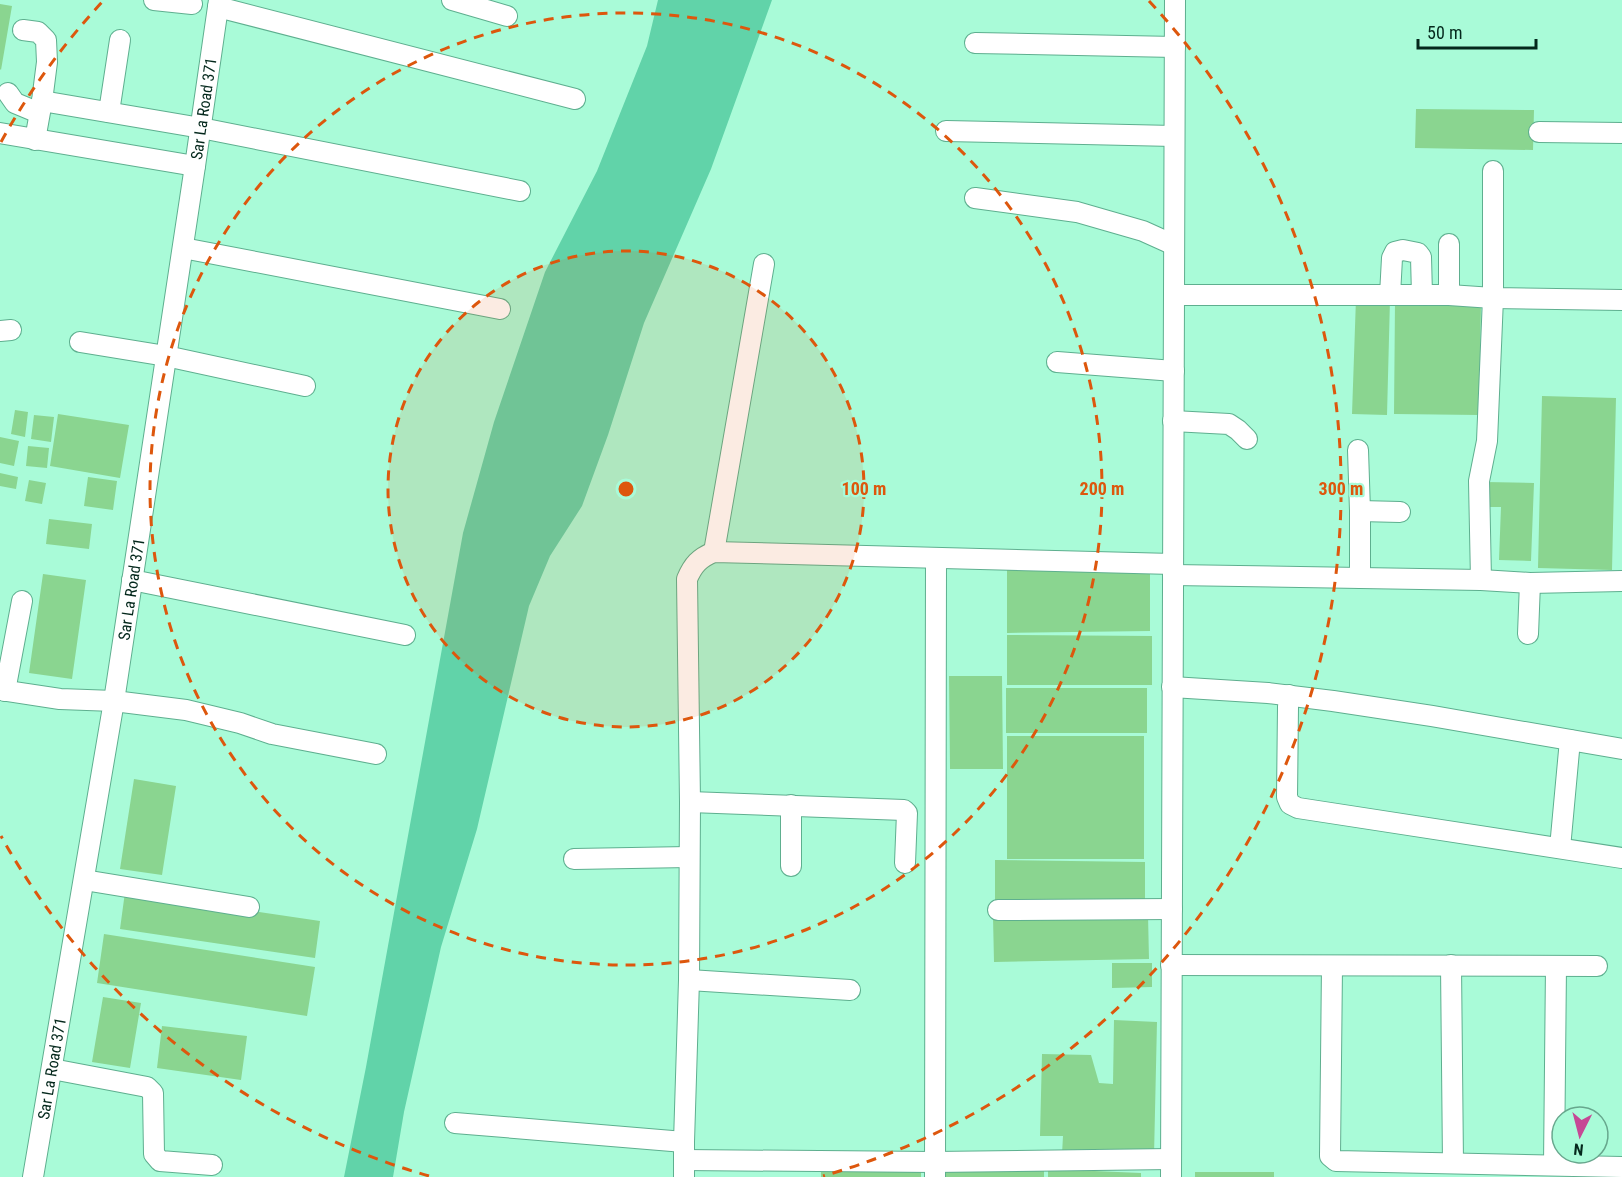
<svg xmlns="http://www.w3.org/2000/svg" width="1622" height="1177" viewBox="0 0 1622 1177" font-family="'Roboto Condensed',sans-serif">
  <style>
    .water { fill: #61d3a9 }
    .building { fill: #8ad590 }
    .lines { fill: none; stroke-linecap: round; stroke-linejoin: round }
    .minor-casing { stroke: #5eaf8f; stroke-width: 22 }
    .minor { stroke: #fff; stroke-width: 20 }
    .ring { fill: none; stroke: #dd570d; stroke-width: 3; stroke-dasharray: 10 8 }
    .labels { text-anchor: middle; stroke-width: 4.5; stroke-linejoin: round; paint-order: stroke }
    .street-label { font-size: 16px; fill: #04281c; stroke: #a9fbd8 }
    .centre { fill: #dd570d; stroke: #a9fbd8; stroke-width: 3 }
    .ring-label { font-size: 18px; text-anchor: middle; font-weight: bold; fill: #dd570d; stroke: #a9fbd8; stroke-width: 4.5; stroke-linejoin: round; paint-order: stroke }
  </style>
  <rect width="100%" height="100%" fill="#a9fbd8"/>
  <path class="water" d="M 658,0 L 772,0 L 711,169 L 644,323 L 608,435 L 582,506 L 550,556 L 529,606 L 477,829 L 441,947 L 404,1112 L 393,1177 L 344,1177 L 366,1067 L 463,533 L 494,422 L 545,272 L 597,171 L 647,46 Z"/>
  <path class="building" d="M 0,4 L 12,6 L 1,70 L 0,69 Z
    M 1416,109 L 1534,110 L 1533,150 L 1415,148 Z
    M 1356,298 L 1390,299 L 1387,415 L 1352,414 Z
    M 1395,302 L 1481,303 L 1479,415 L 1394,414 Z
    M 1542,396 L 1616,398 L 1612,570 L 1538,568 Z
    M 15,410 L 28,412 L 25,437 L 11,434 Z
    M 58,414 L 129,425 L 120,478 L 50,466 Z
    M 34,415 L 54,417 L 51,442 L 31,439 Z
    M 0,437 L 19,441 L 14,466 L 0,463 Z
    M 28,446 L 49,448 L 47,468 L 26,466 Z
    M 0,473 L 18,477 L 16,489 L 0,486 Z
    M 88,477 L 117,481 L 113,510 L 84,506 Z
    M 29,480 L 46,483 L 42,504 L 25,501 Z
    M 1486,482 L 1534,483 L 1531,561 L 1499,560 L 1501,507 L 1485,507 Z
    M 49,519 L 92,524 L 89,549 L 46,544 Z
    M 1150,568 L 1150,631 L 1007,633 L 1007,570 Z
    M 43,574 L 86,580 L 72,679 L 29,673 Z
    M 1007,635 L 1152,636 L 1152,685 L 1007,685 Z
    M 949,676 L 1002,676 L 1003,769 L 950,769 Z
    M 1006,688 L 1147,688 L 1147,733 L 1006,733 Z
    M 1007,736 L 1144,736 L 1144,859 L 1007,859 Z
    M 134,779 L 176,786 L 162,875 L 120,869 Z
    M 995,860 L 1145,862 L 1145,904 L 995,902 Z
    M 125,892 L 320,921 L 315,958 L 120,929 Z
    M 1148,915 L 1149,959 L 994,962 L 993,917 Z
    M 104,934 L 315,967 L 307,1016 L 97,983 Z
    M 1112,963 L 1152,963 L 1152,987 L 1112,988 Z
    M 103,997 L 141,1003 L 130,1068 L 92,1062 Z
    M 1114,1020 L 1157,1022 L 1154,1156 L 1062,1154 L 1063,1136 L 1040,1136 L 1042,1054 L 1091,1055 L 1099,1083 L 1113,1084 Z
    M 162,1026 L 247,1036 L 241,1080 L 157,1068 Z
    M 821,1166 L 921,1169 L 921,1177 L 821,1177 Z
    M 943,1168 L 1044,1169 L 1044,1177 L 943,1177 Z
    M 1048,1169 L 1141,1173 L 1141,1177 L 1048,1177 Z
    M 1195,1172 L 1274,1172 L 1274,1177 L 1195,1177 Z"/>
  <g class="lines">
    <g class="minor-casing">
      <g id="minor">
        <path d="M 154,0 L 192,4"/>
        <path d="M 452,0 L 507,16"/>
        <path d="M 218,7 L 575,99"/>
        <path d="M 23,30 L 38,32 L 46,40 L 47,62 L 42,101"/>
        <path d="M 975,43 L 1175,47"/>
        <path d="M 8,93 L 15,103 L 39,113"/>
        <path d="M 109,112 L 120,40"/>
        <path d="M 946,131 L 1174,136"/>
        <path d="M 1539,132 L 1622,133"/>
        <path d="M 0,133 L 195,166"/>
        <path d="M 35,140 L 42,101 L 201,128 L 520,191"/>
        <path d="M 975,198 L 1077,212 L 1143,231 L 1174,245"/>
        <path d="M 1449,244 L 1449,295"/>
        <path d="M 183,248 L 500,309"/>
        <path d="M 1174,295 L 1449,295 L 1493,298 L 1622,300"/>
        <path d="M 1390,295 L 1392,258 L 1395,252 L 1403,250 L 1418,253 L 1421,257 L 1422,295"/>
        <path d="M 0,331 L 11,330"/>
        <path d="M 80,342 L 166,356 L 305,386"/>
        <path d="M 1057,362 L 1174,371"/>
        <path d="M 1173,421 L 1229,424 L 1238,430 L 1247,439"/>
        <path d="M 1358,450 L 1360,511 L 1360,578"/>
        <path d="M 1360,511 L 1400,512"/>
        <path d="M 714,552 L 764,264"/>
        <path d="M 1173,575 L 1481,580 L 1530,583 L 1622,581"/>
        <path d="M 132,580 L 405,635"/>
        <path d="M 1481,580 L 1479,481 L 1487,441 L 1493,298 L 1493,171"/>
        <path d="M 1528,634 L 1530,583"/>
        <path d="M 1172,687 L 1268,693 L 1333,701 L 1432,716 L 1622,749"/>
        <path d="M 0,690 L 60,699 L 114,701 L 186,710 L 240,723 L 272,734 L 376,754"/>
        <path d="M 5,691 L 22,601"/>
        <path d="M 1289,695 L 1288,707 L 1287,797 L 1290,804 L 1298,808 L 1622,858"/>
        <path d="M 690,802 L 904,810 L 907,813 L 905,863"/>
        <path d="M 1560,848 L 1570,740"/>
        <path d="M 574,859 L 689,857"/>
        <path d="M 791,866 L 791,805"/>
        <path d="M 84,880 L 249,907"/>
        <path d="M 998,910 L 1172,909"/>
        <path d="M 1171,965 L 1597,966"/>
        <path d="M 1451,965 L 1453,1163"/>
        <path d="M 1332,966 L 1330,1156 L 1336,1161 L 1622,1167"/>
        <path d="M 689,980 L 850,990"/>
        <path d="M 52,1069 L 147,1087 L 153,1093 L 154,1154 L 160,1161 L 212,1165"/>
        <path d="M 455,1123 L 684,1142"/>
        <path d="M 684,1160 L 934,1162 L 1171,1159"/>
        <path d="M 1554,1165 L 1556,966"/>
        <path id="s1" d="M 33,1177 L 114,701 L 195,166 L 219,0"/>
        <path d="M 684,1177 L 684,1142 L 689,980 L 690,802 L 687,579 C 693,565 699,558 714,552 L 1173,564"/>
        <path d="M 935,1177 L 936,558"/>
        <path d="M 1171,1177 L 1175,0"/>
      </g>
    </g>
    <use href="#minor" class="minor"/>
  </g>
  <circle cx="626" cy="489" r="238" fill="#dd570d" fill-opacity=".12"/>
  <g class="ring">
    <circle cx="626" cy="489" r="238"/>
    <circle cx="626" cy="489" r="476"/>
    <path d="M429 1176A715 715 0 0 1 1 836M1 142A715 715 0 0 1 103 1M1149 1A715 715 0 0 1 823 1176"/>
  </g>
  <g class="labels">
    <g class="street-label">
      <text dy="6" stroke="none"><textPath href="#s1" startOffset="1082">Sar La Road 371</textPath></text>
      <text dy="6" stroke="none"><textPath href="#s1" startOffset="596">Sar La Road 371</textPath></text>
      <text dy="6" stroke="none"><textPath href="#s1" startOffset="110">Sar La Road 371</textPath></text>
    </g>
  </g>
  <circle cx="626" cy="489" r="9" class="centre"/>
  <g class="ring-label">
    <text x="864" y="495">100 m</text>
    <text x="1102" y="495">200 m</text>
    <text x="1341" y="495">300 m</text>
  </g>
  <g transform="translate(1580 1135) rotate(186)"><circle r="28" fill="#a9fbd8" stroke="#67a78d" stroke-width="1.5"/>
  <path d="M0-4.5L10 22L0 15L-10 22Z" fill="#c64895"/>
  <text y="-9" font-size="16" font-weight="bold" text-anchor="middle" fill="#04281c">N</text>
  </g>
  <path d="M1418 39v9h118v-9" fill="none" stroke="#04281c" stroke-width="3"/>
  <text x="1427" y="39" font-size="18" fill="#04281c" stroke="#a9fbd8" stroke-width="4.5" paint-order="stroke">50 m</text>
</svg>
